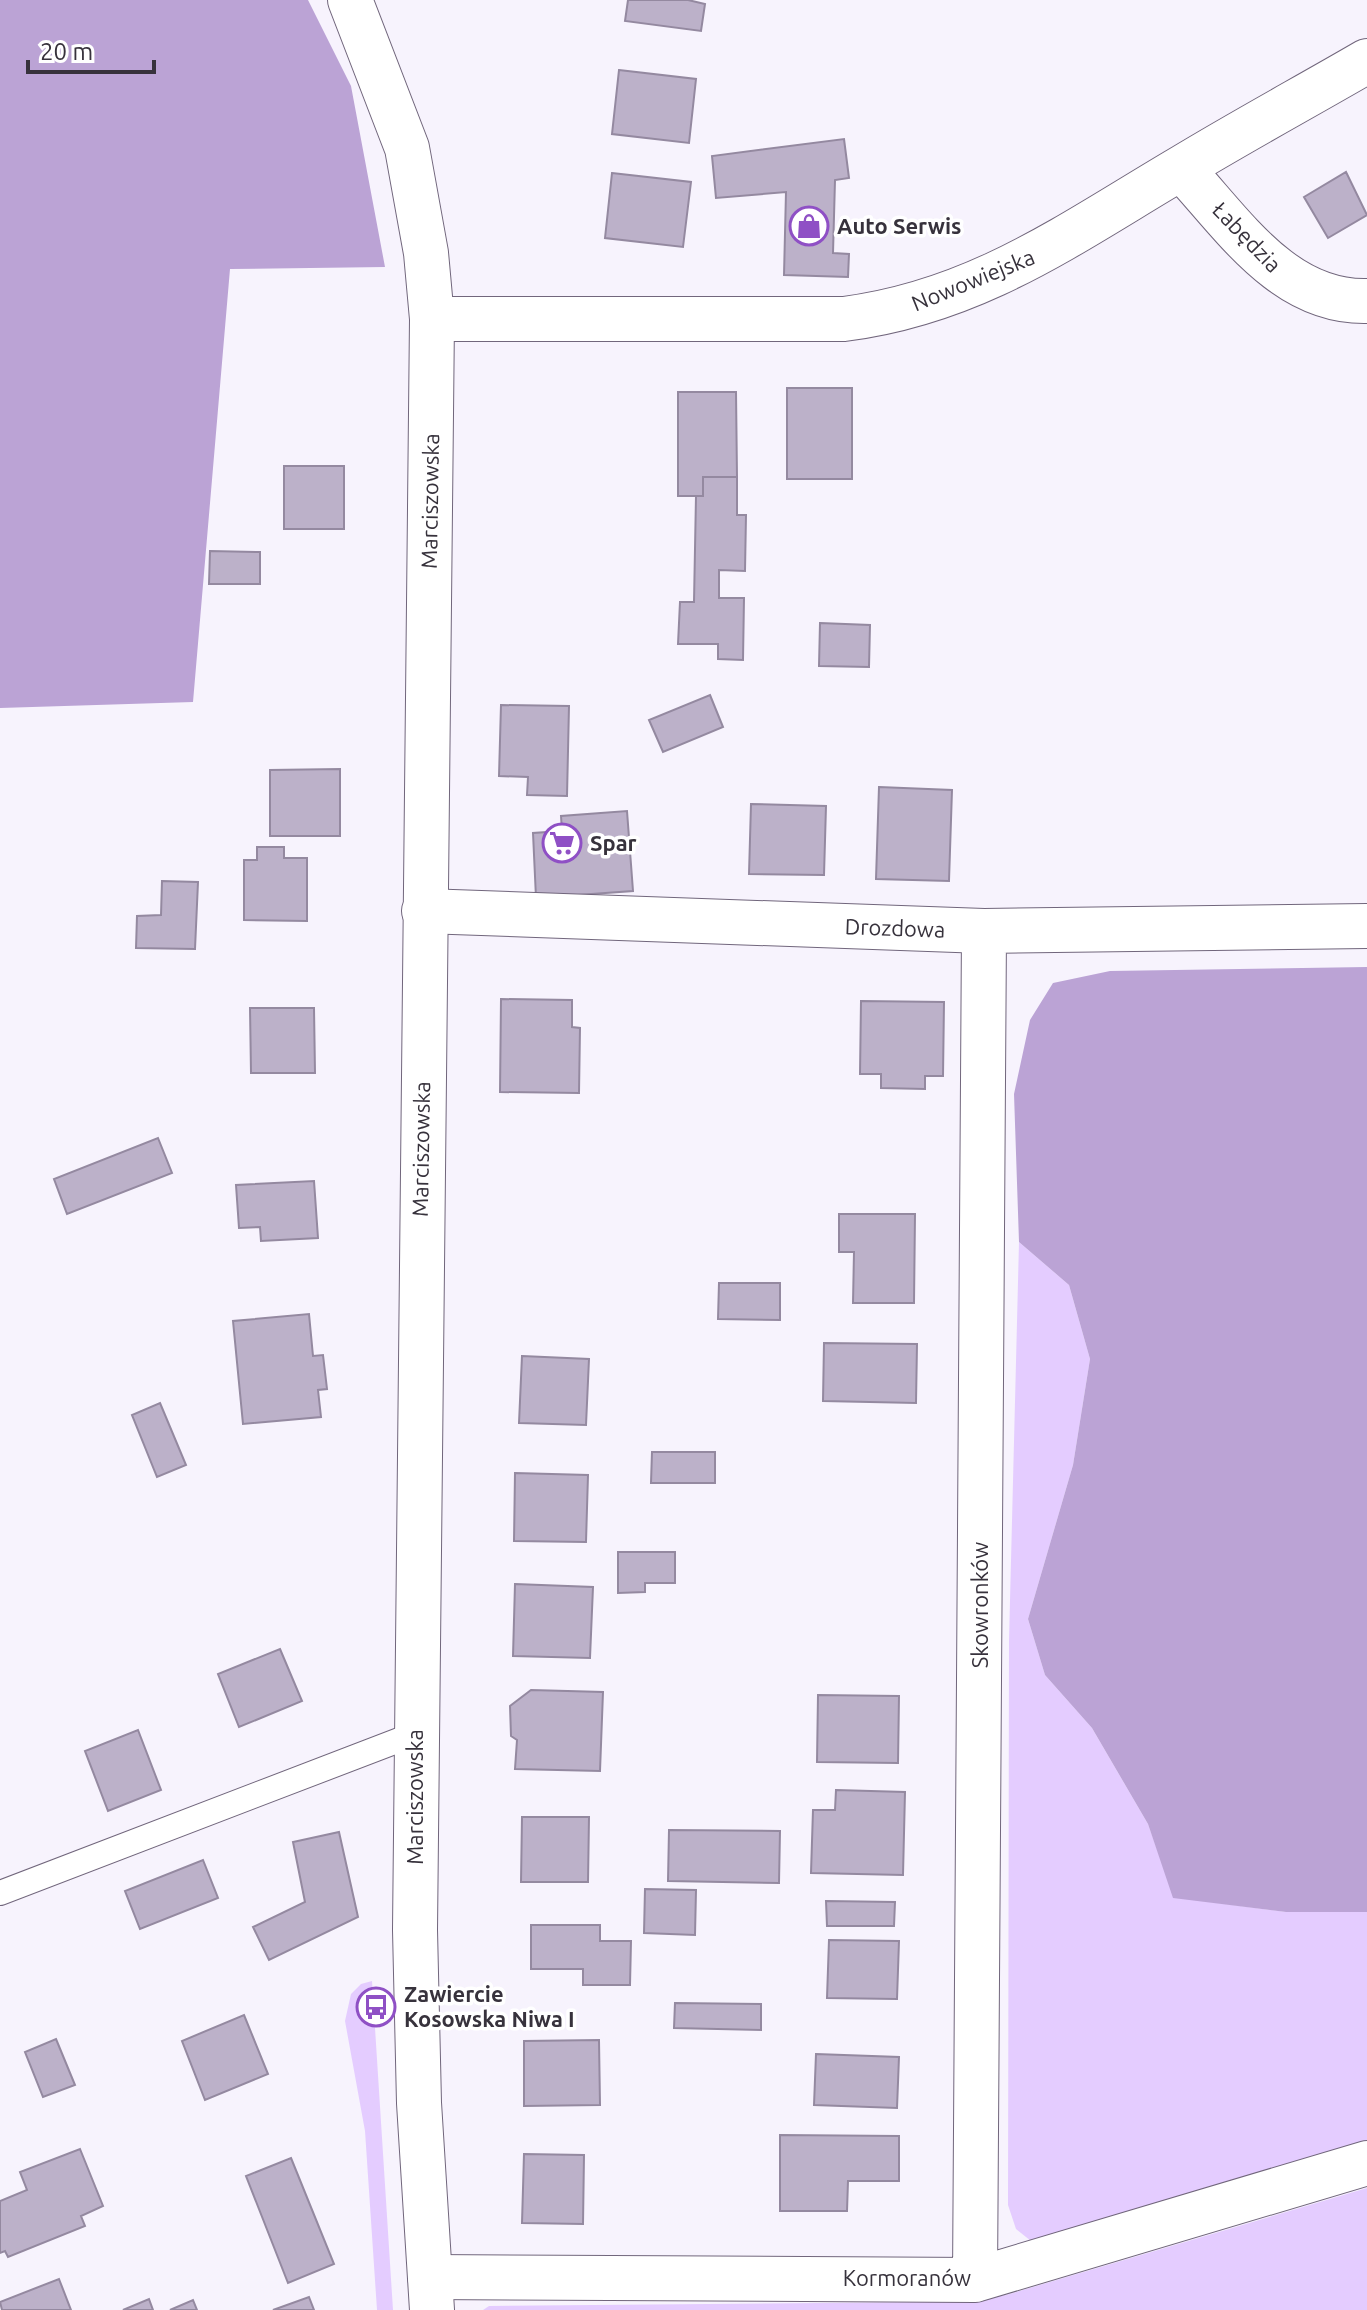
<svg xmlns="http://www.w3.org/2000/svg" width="1367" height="2310" viewBox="0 0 1367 2310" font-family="Ubuntu,sans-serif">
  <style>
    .green { fill: #e4ccff }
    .forest { fill: #bba3d5 }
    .building { fill: #bcb1c9; stroke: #9489a0; stroke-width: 2 }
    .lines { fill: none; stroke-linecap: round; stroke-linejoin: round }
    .service-casing { stroke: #71667c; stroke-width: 26 }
    .minor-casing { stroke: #71667c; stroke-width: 46 }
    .tertiary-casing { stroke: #71667c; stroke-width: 46 }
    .service { stroke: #fff; stroke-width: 24 }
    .minor { stroke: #fff; stroke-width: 44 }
    .tertiary { stroke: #fff; stroke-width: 44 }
    .labels { text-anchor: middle; stroke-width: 7; stroke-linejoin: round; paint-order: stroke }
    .poi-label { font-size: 22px; font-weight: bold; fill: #37323c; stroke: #fff; text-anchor: start }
    .street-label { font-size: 22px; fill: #37323c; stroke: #fff }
  </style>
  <rect width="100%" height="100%" fill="#f7f3fd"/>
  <path class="green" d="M 1019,1242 L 1069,1285 L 1090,1359 L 1073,1465 L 1028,1619 L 1045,1675 L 1092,1728 L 1148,1824 L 1174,1897 L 1286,1912 L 1367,1912 L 1367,2141 L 1031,2241 L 1016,2229 L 1008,2205 L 1009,1641 Z
    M 372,1981 L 393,2310 L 377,2310 L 365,2131 L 345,2021 L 351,1994 L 361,1984 Z
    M 1367,2188 L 1367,2310 L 483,2310 L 489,2306 L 930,2302 L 1006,2295 Z"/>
  <path class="forest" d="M 0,0 L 308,0 L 351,86 L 385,267 L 230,269 L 193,702 L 0,708 Z
    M 1367,967 L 1367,1912 L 1286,1912 L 1173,1898 L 1148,1824 L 1092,1728 L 1045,1675 L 1028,1619 L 1073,1465 L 1090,1359 L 1069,1285 L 1019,1242 L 1014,1094 L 1030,1020 L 1053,983 L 1110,971 Z"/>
  <path class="building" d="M 628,0 L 688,0 L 705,4 L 701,31 L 625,21 Z
    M 619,70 L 696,79 L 689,143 L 612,134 Z
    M 844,139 L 849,178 L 835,180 L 833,253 L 849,254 L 848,277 L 784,275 L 786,192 L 716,198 L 712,156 Z
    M 1346,172 L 1367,215 L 1328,238 L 1304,197 Z
    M 612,173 L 691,182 L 683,247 L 605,238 Z
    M 787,388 L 852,388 L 852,479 L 787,479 Z
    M 678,392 L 736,392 L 737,477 L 703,477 L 703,496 L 678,496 Z
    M 284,466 L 344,466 L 344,529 L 284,529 Z
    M 703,477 L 737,477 L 737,515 L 746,515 L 745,571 L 719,570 L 719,598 L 744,598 L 743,660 L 718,659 L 718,644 L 678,644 L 680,602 L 694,602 L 696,496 L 703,496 Z
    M 210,551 L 260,552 L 260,584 L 209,584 Z
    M 820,623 L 870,625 L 869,667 L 819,666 Z
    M 710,695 L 723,727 L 663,752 L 649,720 Z
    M 501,705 L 569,706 L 567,796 L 527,795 L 528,777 L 499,776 Z
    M 340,769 L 340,836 L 270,836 L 270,770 Z
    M 879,787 L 952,790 L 949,881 L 876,879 Z
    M 751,804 L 826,806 L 824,875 L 749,874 Z
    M 627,811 L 633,891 L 536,898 L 533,833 L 562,831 L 561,816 Z
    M 257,847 L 284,847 L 284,858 L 307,858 L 307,921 L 244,920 L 244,860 L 257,860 Z
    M 162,881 L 198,882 L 195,949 L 136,948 L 137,916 L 161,915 Z
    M 501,999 L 572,1000 L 572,1027 L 580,1028 L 579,1093 L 500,1092 Z
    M 861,1001 L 944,1002 L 943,1076 L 925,1076 L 925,1089 L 881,1088 L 881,1074 L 860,1074 Z
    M 250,1008 L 314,1008 L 315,1073 L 251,1073 Z
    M 158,1138 L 172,1173 L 67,1214 L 54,1179 Z
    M 314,1181 L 318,1238 L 261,1241 L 260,1227 L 239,1228 L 236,1185 Z
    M 839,1214 L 915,1214 L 914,1303 L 853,1303 L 854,1252 L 839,1252 Z
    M 719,1283 L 780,1283 L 780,1320 L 718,1319 Z
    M 309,1314 L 313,1356 L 323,1355 L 327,1389 L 318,1390 L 321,1417 L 243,1424 L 233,1321 Z
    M 824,1343 L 917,1344 L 916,1403 L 823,1401 Z
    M 522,1356 L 589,1359 L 586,1425 L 519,1423 Z
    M 160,1403 L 186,1465 L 157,1477 L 132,1415 Z
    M 652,1452 L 715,1452 L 715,1483 L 651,1483 Z
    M 515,1473 L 588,1475 L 586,1542 L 514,1541 Z
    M 618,1552 L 675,1552 L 675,1583 L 645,1583 L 645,1592 L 618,1593 Z
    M 515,1584 L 593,1587 L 590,1658 L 513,1656 Z
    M 280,1649 L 302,1701 L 239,1727 L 218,1674 Z
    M 531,1690 L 603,1692 L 600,1771 L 515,1769 L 517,1740 L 511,1736 L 510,1706 Z
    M 818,1695 L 899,1696 L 898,1763 L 817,1762 Z
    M 138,1730 L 161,1790 L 108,1811 L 85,1751 Z
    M 836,1790 L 905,1792 L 903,1875 L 811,1873 L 813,1810 L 835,1810 Z
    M 522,1817 L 589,1817 L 588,1882 L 521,1882 Z
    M 669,1830 L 780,1831 L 779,1883 L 668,1881 Z
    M 339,1832 L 358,1917 L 269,1960 L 253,1927 L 305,1902 L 293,1842 Z
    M 203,1860 L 218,1898 L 140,1929 L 125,1891 Z
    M 645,1889 L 696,1890 L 695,1935 L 644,1933 Z
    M 826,1901 L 895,1902 L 894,1926 L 827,1926 Z
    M 531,1925 L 600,1925 L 600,1941 L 631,1941 L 630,1985 L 583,1985 L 583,1969 L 531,1969 Z
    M 829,1940 L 899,1941 L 897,1999 L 827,1998 Z
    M 675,2003 L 761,2004 L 761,2030 L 674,2028 Z
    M 244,2015 L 268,2074 L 205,2100 L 182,2041 Z
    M 56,2039 L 75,2085 L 43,2097 L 25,2052 Z
    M 599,2040 L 600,2105 L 524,2106 L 524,2041 Z
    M 816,2054 L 899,2057 L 897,2108 L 814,2105 Z
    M 780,2135 L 899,2136 L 899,2181 L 848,2181 L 847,2211 L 780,2211 Z
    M 80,2149 L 103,2206 L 81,2216 L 85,2226 L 8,2257 L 5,2251 L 0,2253 L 0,2201 L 27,2190 L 20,2172 Z
    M 524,2154 L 584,2155 L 583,2224 L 522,2223 Z
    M 291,2158 L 334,2264 L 288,2283 L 246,2176 Z
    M 59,2279 L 71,2310 L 2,2310 L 0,2302 Z
    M 309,2297 L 314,2310 L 273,2310 Z
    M 149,2299 L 153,2310 L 123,2310 Z
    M 193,2300 L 197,2310 L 170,2310 Z"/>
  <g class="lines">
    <g class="service-casing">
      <path id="service" d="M 0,1893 L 415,1734"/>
    </g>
    <g class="minor-casing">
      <path id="minor" d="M 1181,168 C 1233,224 1283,303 1367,301
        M 432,319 L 844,319 C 977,302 1069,234 1181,168 C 1242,131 1305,97 1367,61
        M 424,911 L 984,931 L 1367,926
        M 430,2277 L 975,2280 L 1367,2163
        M 975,2280 L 984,931"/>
    </g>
    <g class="tertiary-casing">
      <path id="tertiary" d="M 350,0 L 407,148 L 426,253 L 432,319 L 415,1930 L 419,2103 L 432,2310"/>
    </g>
    <use href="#service" class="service"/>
    <use href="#minor" class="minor"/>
    <use href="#tertiary" class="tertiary"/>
  </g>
  <defs>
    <g id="shop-ring" transform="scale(2)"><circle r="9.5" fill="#fff" stroke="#8f50c5" stroke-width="1.5"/><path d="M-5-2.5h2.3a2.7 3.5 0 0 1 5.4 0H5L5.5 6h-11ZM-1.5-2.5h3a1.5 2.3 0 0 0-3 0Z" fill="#8f50c5"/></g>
    <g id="supermarket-ring" transform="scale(2)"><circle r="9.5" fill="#fff" stroke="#8f50c5" stroke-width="1.5"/><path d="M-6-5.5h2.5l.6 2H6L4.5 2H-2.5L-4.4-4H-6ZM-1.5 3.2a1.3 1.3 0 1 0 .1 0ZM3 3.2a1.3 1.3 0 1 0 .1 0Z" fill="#8f50c5"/></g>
    <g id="bus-ring" transform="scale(2)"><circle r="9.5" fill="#fff" stroke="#8f50c5" stroke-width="1.5"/><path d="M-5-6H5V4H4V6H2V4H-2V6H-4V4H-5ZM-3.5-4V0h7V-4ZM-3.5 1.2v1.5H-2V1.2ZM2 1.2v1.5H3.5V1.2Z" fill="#8f50c5"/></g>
  </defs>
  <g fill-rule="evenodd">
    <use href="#shop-ring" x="809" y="226"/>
    <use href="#supermarket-ring" x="562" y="843"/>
    <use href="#bus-ring" x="376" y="2007"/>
  </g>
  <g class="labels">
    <g class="poi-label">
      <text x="837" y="234">Auto Serwis</text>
      <text x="590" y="851">Spar</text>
      <text x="404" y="2002">Zawiercie<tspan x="404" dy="25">Kosowska Niwa I</tspan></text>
    </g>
    <g class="street-label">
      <text transform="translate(1247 237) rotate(46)" y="8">Łabędzia</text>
      <text transform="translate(973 280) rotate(-22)" y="8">Nowowiejska</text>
      <text transform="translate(430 501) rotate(-89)" y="8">Marciszowska</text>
      <text transform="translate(895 928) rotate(2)" y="8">Drozdowa</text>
      <text transform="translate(421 1149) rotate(-89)" y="8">Marciszowska</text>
      <text transform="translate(980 1605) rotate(-90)" y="8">Skowronków</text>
      <text transform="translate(415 1797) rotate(-90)" y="8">Marciszowska</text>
      <text x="907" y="2286">Kormoranów</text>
    </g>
  </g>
  <path d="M28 60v12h126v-12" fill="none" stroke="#37323c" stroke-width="4"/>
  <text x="40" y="60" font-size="24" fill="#37323c" stroke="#ffffff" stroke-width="6" paint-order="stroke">20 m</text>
</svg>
